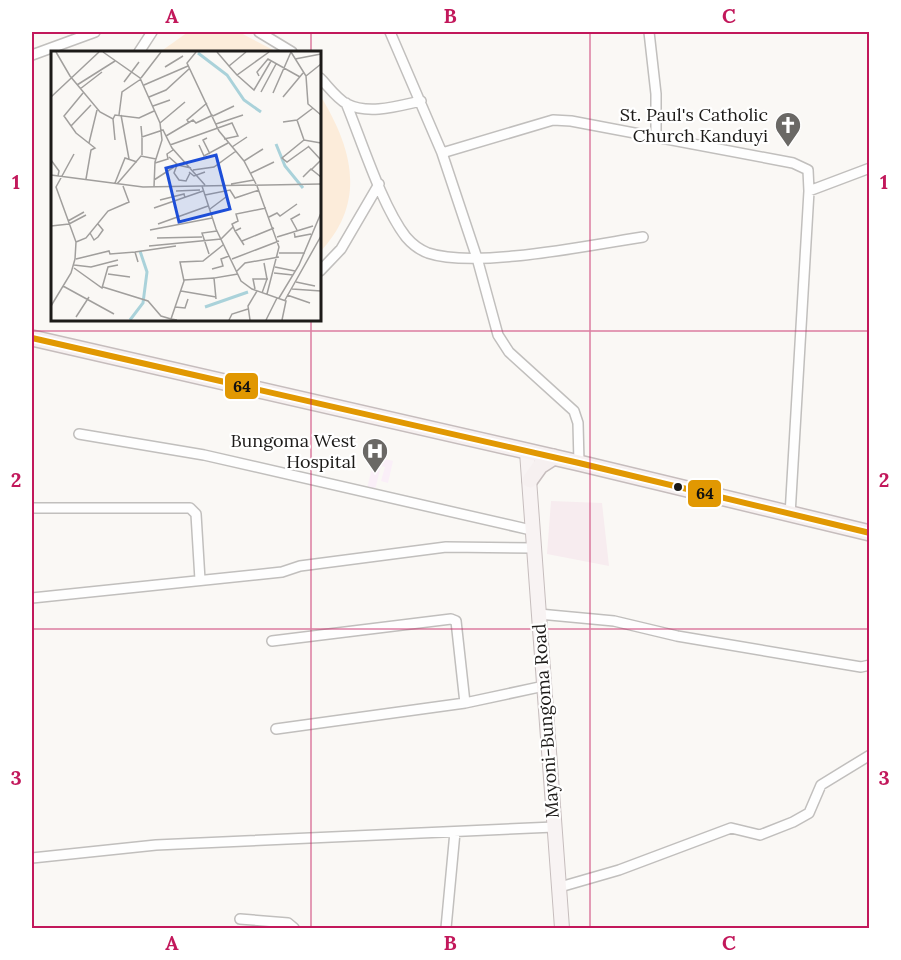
<svg xmlns="http://www.w3.org/2000/svg" width="901" height="960" viewBox="0 0 901 960" font-family="Lora,serif">
  <style>
    .commercial { fill: #f7ecef }
    .medical { fill: #faeff8 }
    .green { fill: #fcecda }
    .lines { fill: none; stroke-linecap: round; stroke-linejoin: round }
    .minor-casing { stroke: #c1bfbd; stroke-width: 12 }
    .primary-casing { stroke: #c6bdbd; stroke-width: 16 }
    .trunk-casing { stroke: #c6bdbd; stroke-width: 18 }
    .minor { stroke: #fefefe; stroke-width: 9 }
    .primary { stroke: #f8f3f3; stroke-width: 14 }
    .trunk { stroke: #f6f0f0; stroke-width: 15 }
    .bus-1-casing { stroke: #fff; stroke-width: 10 }
    .bus-1 { stroke: #e19802; stroke-width: 6 }
    .grid { fill: none; stroke: #c2185b; stroke-width: 1.5; stroke-opacity: 0.55 }
    .bus-dot { fill: #1c1a18; stroke: #fff; stroke-width: 2 }
    .labels { text-anchor: middle; stroke-width: 4.5; stroke-linejoin: round; paint-order: stroke }
    .poi-label { font-size: 18px; fill: #1c1a18; stroke: #fff; text-anchor: end }
    .street-label { font-size: 18px; fill: #1c1a18; stroke: #fff }
    .inset-river { fill: none; stroke: #aad2da; stroke-width: 3 }
    .inset-road { fill: none; stroke: #a19f9d; stroke-width: 1.5 }
    .view { fill: #1d4ed8; fill-opacity: 0.15; stroke: #1d4ed8; stroke-width: 3 }
    .inset-edge { fill: none; stroke: #1c1a18; stroke-width: 3 }
    .line-badge { stroke: #fff; stroke-width: 2 }
    .pale-badge-label { font-size: 16px; text-anchor: middle; font-weight: bold; fill: #111 }
    .neatline { fill: none; stroke: #c2185b; stroke-width: 2 }
    .grid-label { font-size: 20px; text-anchor: middle; font-weight: bold; fill: #c2185b }
  </style>
  <rect width="100%" height="100%" fill="#faf8f5"/>
  <path class="commercial" d="M 551,501 L 602,503 L 609,566 L 547,554 Z"/>
  <path class="medical" d="M 375,456 L 393,461 L 388,483 L 381,481 L 385,467 L 381,466 L 375,490 L 367,488 Z"/>
  <path class="green" d="M 188,32 L 239,32 L 277,52 L 160,52 Z
    M 320,95 C 353,149 367,202 320,252 Z"/>
  <g class="lines">
    <g class="minor-casing">
      <path id="minor" d="M 259,32 L 292,52
        M 390,32 L 442,153 L 477,258 L 498,335 L 509,352 L 574,411 L 578,423 L 579,463
        M 649,32 L 656,94 L 656,137
        M 139,52 L 152,32
        M 32,55 L 95,32
        M 320,78 C 328,86 337,99 347,104 C 369,115 398,106 421,101
        M 346,103 C 362,142 382,206 406,237 C 412,244 420,250 428,253 C 475,269 591,245 643,237
        M 442,153 L 553,120 L 571,121 L 793,163 L 808,170 L 809,191 L 790,515
        M 809,191 L 870,168
        M 320,271 L 341,249 L 379,184
        M 79,434 L 204,455 L 531,530
        M 32,508 L 190,508 L 196,514 L 200,580
        M 32,598 L 282,572 L 300,566 L 446,547 L 534,548
        M 539,614 L 614,621 L 677,636 L 861,667 L 870,665
        M 272,641 L 451,619 L 456,621 L 465,703
        M 276,729 L 465,703 L 544,686
        M 32,858 L 156,845 L 554,827
        M 560,887 L 619,870 L 731,828 L 760,835 L 793,822 L 809,813 L 821,785 L 870,755
        M 240,919 L 288,923 L 294,928
        M 446,928 L 455,832"/>
    </g>
    <g class="primary-casing">
      <path id="primary" d="M 527,452 L 562,928"/>
    </g>
    <g class="trunk-casing">
      <path id="trunk" d="M 32,338 L 579,463 L 870,533
        M 530,480 L 540,466 L 554,457"/>
    </g>
    <use href="#minor" class="minor"/>
    <use href="#primary" class="primary"/>
    <use href="#trunk" class="trunk"/>
    <g class="bus-1-casing">
      <path id="bus-1" d="M 32,338 L 579,463 L 870,533"/>
    </g>
    <use href="#bus-1" class="bus-1"/>
  </g>
  <path class="grid" d="M 311,32 L 311,52M 590,32 L 590,928M 311,320 L 311,928M 32,331 L 870,331M 32,629 L 870,629"/>
  <defs>
    <g id="church-pin" transform="scale(1.35)"><path d="M0 17L-7.5 6A9.5 9.5 0 1 1 7.5 6Z" fill="#6a6865" stroke="#fff"/><path d="M-1.2-6h2.4v3.5h3.3v2.4h-3.3V6h-2.4V-.1h-3.3v-2.4h3.3Z" fill="#fff"/></g>
    <g id="hospital-pin" transform="scale(1.35)"><path d="M0 17L-7.5 6A9.5 9.5 0 1 1 7.5 6Z" fill="#6a6865" stroke="#fff"/><path d="M-5-5h3v3.5h4V-5h3V5h-3V1.5h-4V5h-3Z" fill="#fff"/></g>
  </defs>
  <g fill-rule="evenodd">
    <use href="#church-pin" x="788" y="125"/>
    <use href="#hospital-pin" x="375" y="451"/>
  </g>
  <circle class="bus-dot" cx="678" cy="487" r="5"/>
  <g class="labels">
    <g class="poi-label">
      <text x="768" y="121">St. Paul's Catholic<tspan x="768" dy="21">Church Kanduyi</tspan></text>
      <text x="356" y="447">Bungoma West<tspan x="356" dy="21">Hospital</tspan></text>
    </g>
    <g class="street-label">
      <text transform="translate(546 721) rotate(-94)" y="6">Mayoni-Bungoma Road</text>
    </g>
  </g>
  <g transform="translate(51 51)">
    <rect width="270" height="270" fill="#faf8f5"/>
    <path class="inset-river" d="M 147,2 L 176,24 L 193,49 L 210,61M 225,93 L 234,115 L 252,137M 154,256 L 197,241M 79,269 L 92,252 L 96,221 L 89,200"/>
    <path class="inset-road" d="M 5,1 L 19,25 L 49,61 L 62,68 L 64,64 L 88,67 L 103,60M 52,1 L 89,27 L 109,72 L 111,89 L 104,111 L 103,136M 145,1 L 136,12 L 168,80 L 193,110 L 205,133M 166,1 L 178,15M 195,1 L 178,15 L 186,24 L 218,1M 240,1 L 255,25 L 257,53 L 270,64M 244,8 L 270,3M 114,16 L 132,5M 186,24 L 203,39 L 220,10M 208,25 L 206,21 L 217,8 L 249,26M 255,25 L 270,13M 90,27 L 110,1M 73,31 L 88,11M 26,34 L 64,10M 93,34 L 137,15M 29,38 L 51,21M 210,41 L 225,13M 32,42 L 13,65 L 25,82 L 44,97 L 40,99 L 35,128M 222,42 L 240,1M 0,46 L 48,1M 98,46 L 115,39 L 139,17M 232,46 L 252,22M 102,55 L 119,49M 68,64 L 71,41 L 90,28M 70,64 L 78,108M 162,65 L 183,55M 62,68 L 64,89M 246,69 L 253,89M 232,71 L 246,69 L 262,57M 109,72 L 134,51M 138,72 L 136,69 L 156,52M 165,73 L 192,64M 20,75 L 40,54M 90,75 L 91,86 L 112,79 L 121,97 L 154,134M 91,85 L 91,104M 115,85 L 142,69 L 145,72 L 162,64M 156,87 L 152,89 L 159,103M 38,92 L 46,59M 119,94 L 181,72 L 187,85 L 173,88M 148,94 L 153,105 L 177,92M 257,95 L 270,109 L 260,119M 181,96 L 196,86M 257,96 L 236,111 L 231,107 L 253,89 L 270,92M 118,106 L 127,114 L 140,117M 0,109 L 8,120 L 7,125M 193,110 L 212,98M 104,112 L 117,108 L 116,103 L 122,99M 126,114 L 123,122 L 128,129 L 135,130 L 139,122M 142,119 L 163,116 L 185,100M 138,121 L 143,125 L 154,121M 200,122 L 223,111M 0,124 L 92,136 L 270,133M 252,126 L 260,118 L 270,126M 103,129 L 123,116M 64,132 L 74,107 L 86,111M 66,133 L 90,105 L 105,108M 180,133 L 203,129M 151,135 L 165,178 L 190,230 L 201,238 L 235,250 L 231,269M 206,135 L 228,196 L 216,243M 125,140 L 149,139M 154,144 L 179,139 L 184,147 L 208,139M 109,149 L 133,143 L 134,147M 103,157 L 152,140M 159,158 L 175,146M 218,166 L 226,162 L 229,165 L 246,153M 17,170 L 33,161M 18,173 L 35,164M 107,173 L 157,155M 0,175 L 18,173M 190,177 L 184,180 L 193,194M 99,179 L 161,167M 246,179 L 240,168 L 249,163M 184,180 L 181,173 L 187,170 L 185,163 L 215,157M 243,180 L 244,186 L 260,183M 39,182 L 43,189 L 47,186 L 52,179 L 47,173M 226,186 L 262,175M 106,187 L 151,186M 191,190 L 223,177M 25,191 L 35,187 L 57,160 L 78,151 L 72,135M 98,195 L 170,188 L 182,176M 84,201 L 125,195M 228,202 L 254,202M 158,203 L 151,182 L 166,180M 25,208 L 58,200 L 59,203 L 84,201 L 87,211M 181,208 L 228,190M 23,214 L 40,216 L 67,209M 224,216 L 244,220M 23,217 L 51,237 L 57,216 L 67,214M 161,218 L 172,215 L 170,208 L 178,205M 186,220 L 194,212 L 228,206M 223,222 L 242,224M 57,223 L 79,226M 133,229 L 163,227M 245,231 L 264,235M 12,235 L 63,263M 52,236 L 97,250 L 110,265 L 120,268M 204,238 L 202,228 L 217,228M 241,238 L 270,240M 130,240 L 165,246M 211,242 L 216,228 L 213,212M 236,244 L 259,252M 228,247 L 248,214 L 270,162M 165,248 L 163,227 L 187,223M 234,249 L 270,185M 0,255 L 20,222 L 24,208 L 25,191 L 5,136 L 23,103M 124,256 L 134,257 L 137,248M 25,266 L 38,246M 126,269 L 120,268 L 133,230 L 129,211 L 152,210 L 172,194M 178,269 L 181,263 L 197,258M 199,269 L 197,255 L 206,240M 215,269 L 226,247"/>
    <path class="view" d="M 165,104 L 179,158 L 128,171 L 115,117 Z"/>
    <rect width="270" height="270" class="inset-edge"/>
  </g>
  <g class="line-badge">
    <rect x="224" y="372" width="35" height="28" rx="6" fill="#e19802"/>
    <rect x="687" y="479" width="35" height="29" rx="6" fill="#e19802"/>
  </g>
  <g class="pale-badge-label">
    <text x="242" y="392">64</text>
    <text x="705" y="499">64</text>
  </g>
  <rect width="901" height="960" fill="none" stroke="#ffffff" stroke-width="66"/>
  <rect x="33" y="33" width="835" height="894" class="neatline"/>
  <g class="grid-label">
    <text x="172" y="23">A</text>
    <text x="450" y="23">B</text>
    <text x="729" y="23">C</text>
    <text x="16" y="189">1</text>
    <text x="884" y="189">1</text>
    <text x="16" y="487">2</text>
    <text x="884" y="487">2</text>
    <text x="16" y="785">3</text>
    <text x="884" y="785">3</text>
    <text x="172" y="950">A</text>
    <text x="450" y="950">B</text>
    <text x="729" y="950">C</text>
  </g>
</svg>
